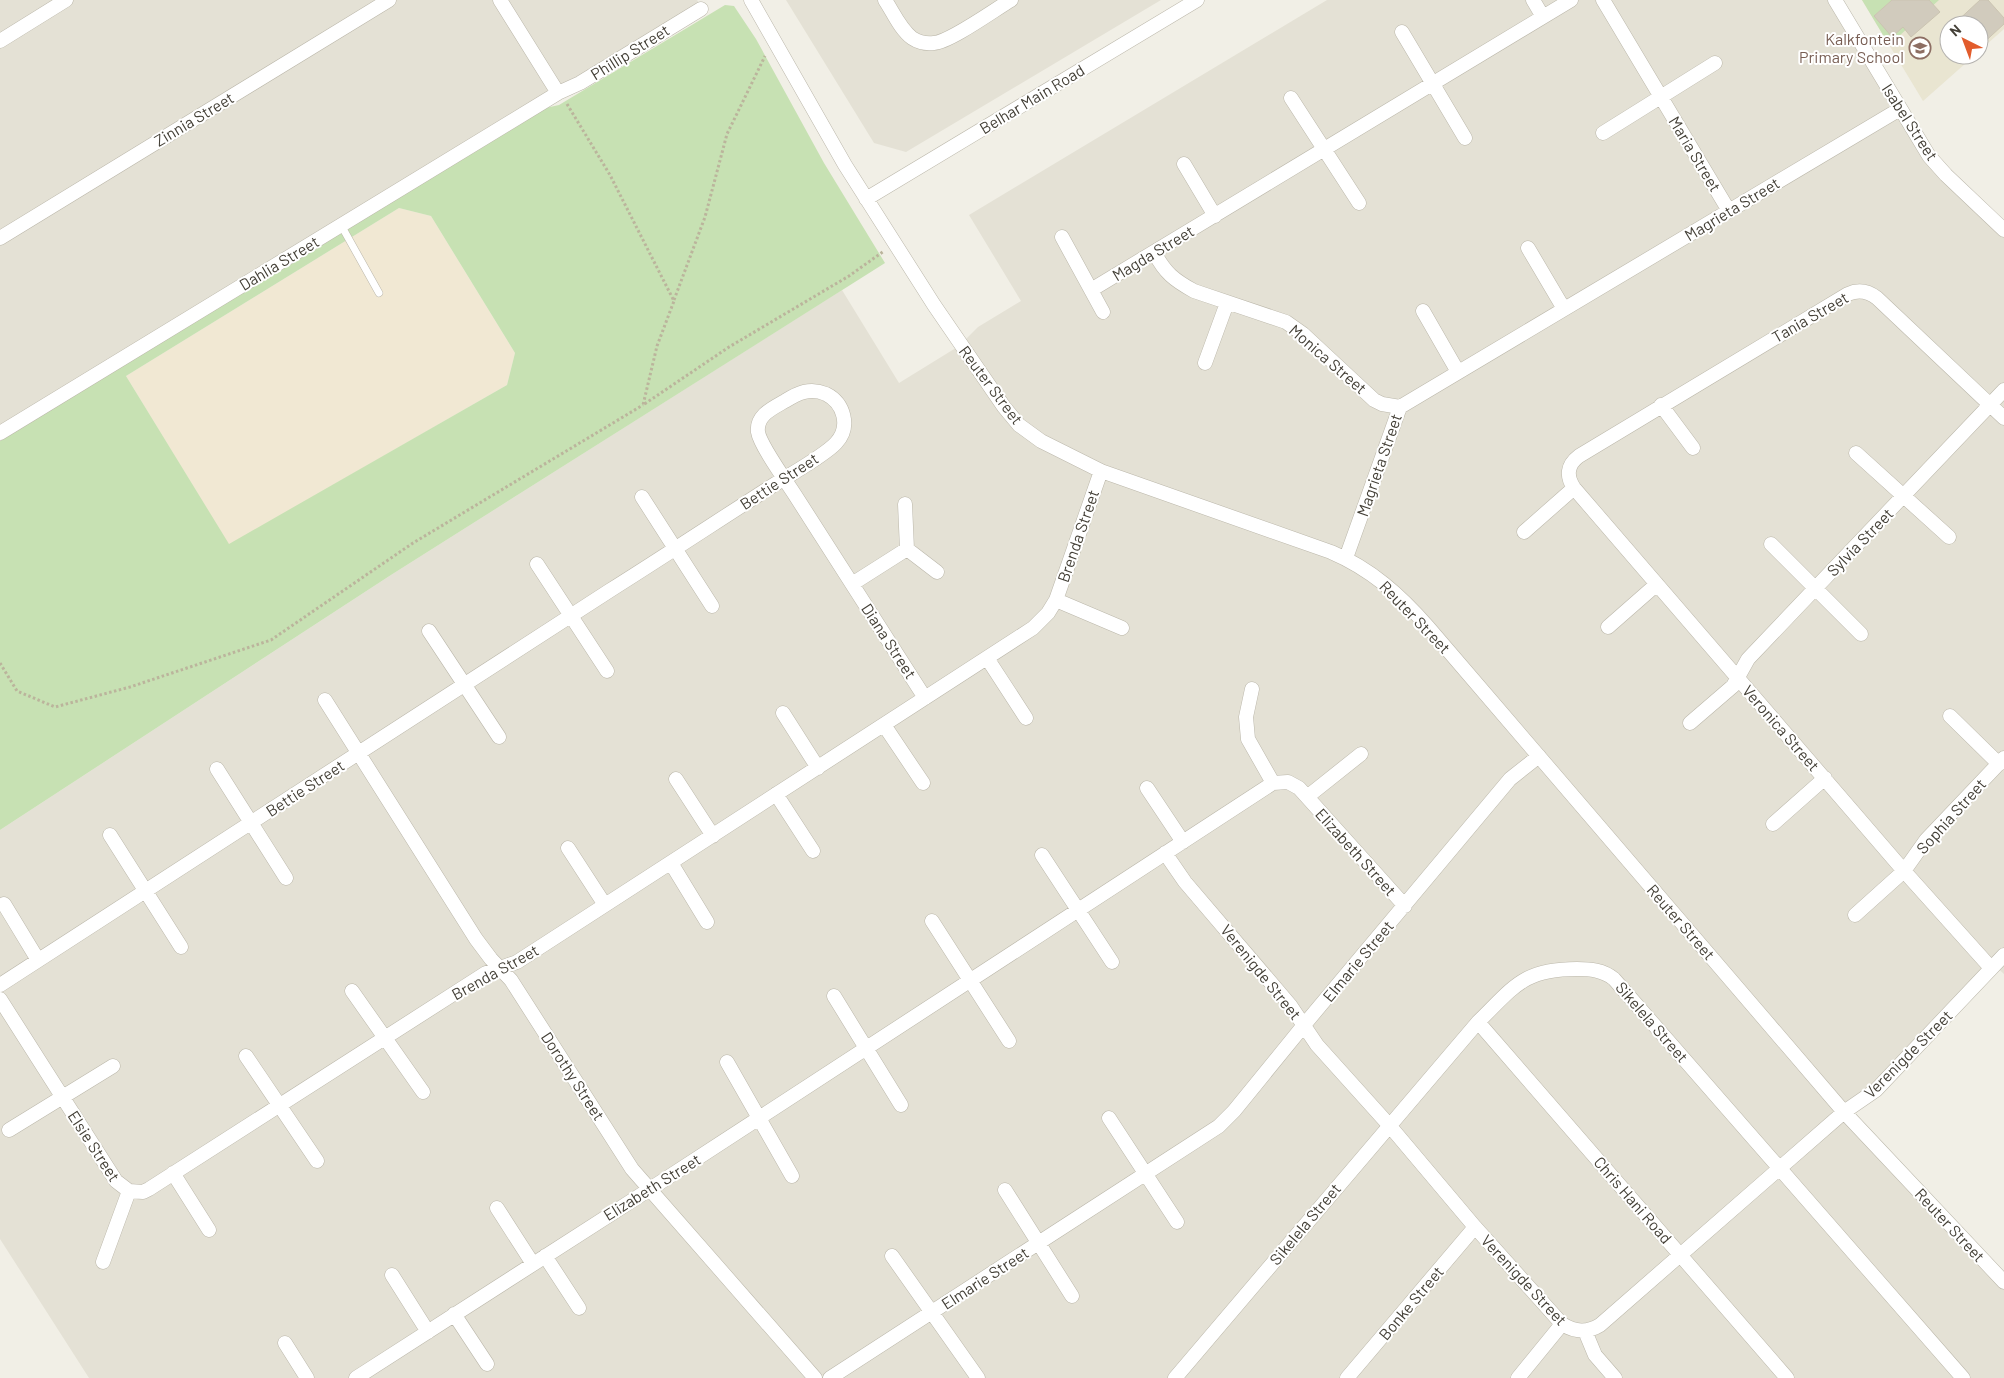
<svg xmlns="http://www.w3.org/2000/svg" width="2004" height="1378" viewBox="0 0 2004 1378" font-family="Barlow,sans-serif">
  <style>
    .residential { fill: #e4e1d5 }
    .commercial { fill: #f1e8d3 }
    .education { fill: #e9e5d1 }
    .green { fill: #c7e1b3; fill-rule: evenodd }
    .building { fill: #d1cbbd; stroke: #cbc4b1 }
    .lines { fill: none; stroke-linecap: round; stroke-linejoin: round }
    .lane-casing { stroke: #bbb7aa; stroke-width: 8 }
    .street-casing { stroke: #bbb7aa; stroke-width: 15 }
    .path { stroke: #bbb49c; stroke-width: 3; stroke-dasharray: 2.5 2.5; stroke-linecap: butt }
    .lane { stroke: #fff; stroke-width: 7 }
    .street { stroke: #fff; stroke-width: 14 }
    .labels { text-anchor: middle; stroke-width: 4; stroke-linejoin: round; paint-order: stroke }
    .education-label { font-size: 16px; fill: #785e54; stroke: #fff; text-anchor: end }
    .street-label { font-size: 16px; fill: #433f36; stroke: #fff }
  </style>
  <rect width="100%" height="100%" fill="#f1efe6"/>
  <path class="residential" d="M 0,0 L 697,0 L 703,9 L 0,434 Z
    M 786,0 L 1161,0 L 906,152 L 874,143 Z
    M 1327,0 L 1834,0 L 1922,147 L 2004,231 L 2004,974 L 1994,965 L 1875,1089 L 1843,1112 L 2004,1286 L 2004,1378 L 89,1378 L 0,1239 L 0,830 L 391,575 L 842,290 L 899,383 L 959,346 L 978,327 L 1021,301 L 969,215 Z"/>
  <path class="commercial" d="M 399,208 L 431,216 L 515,353 L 507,385 L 229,545 L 126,376 Z"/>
  <path class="education" d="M 1862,0 L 2004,0 L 2004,29 L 1979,51 L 1979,25 L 1949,25 L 1949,55 L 1975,55 L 1923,101 Z"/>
  <path class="green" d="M 1862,0 L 1892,0 L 1874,16 L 1931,2 L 1929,0 L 1939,0 L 1889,45 Z
    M 725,5 L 734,6 L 756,39 L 824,163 L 885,263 L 391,575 L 0,830 L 0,441 L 541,109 L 559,105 ZM 399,208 L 431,216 L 515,353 L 507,385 L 229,544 L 126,376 Z"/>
  <path class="building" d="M 1892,0 L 1929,0 L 1940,12 L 1911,37 L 1903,27 L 1892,37 L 1874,16 Z
    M 1980,0 L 1988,0 L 2004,18 L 2004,24 L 1979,47 L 1979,25 L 1953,25 Z"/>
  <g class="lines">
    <g class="lane-casing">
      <path id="lane" d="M 341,225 L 379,293"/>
    </g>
    <g class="street-casing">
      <path id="street" d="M 500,0 L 558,93
        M 751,0 L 845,165 L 934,305 L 1004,407 L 1019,425 L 1041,441 L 1101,471 L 1331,552 C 1371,569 1400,595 1428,627 L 1844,1112 L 2004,1282
        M 885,0 C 893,12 900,29 912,38 C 918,42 926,44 934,43 C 950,42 994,10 1011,0
        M 1533,0 L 1543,17
        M 1603,0 L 1729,211
        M 1835,0 L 1929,156 L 1946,175 L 2004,230
        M 1402,32 L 1465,138
        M 0,41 L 66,0
        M 1291,98 L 1359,203
        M 1603,133 L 1715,63
        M 1184,164 L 1215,216
        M 866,199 L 1197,0
        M 1062,237 L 1103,312
        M 0,238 L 389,0
        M 1528,248 L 1564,309
        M 1154,252 C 1165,273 1174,280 1194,291 L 1286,322 L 1303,334 L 1374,400 L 1382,404 L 1400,407
        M 1091,290 L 1571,0
        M 1423,311 L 1458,372
        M 1205,363 L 1227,303
        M 1661,405 L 1693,448
        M 0,433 L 558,93 L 580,83 L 701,9
        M 1856,453 L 1949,537
        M 642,497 L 712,606
        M 1524,532 L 1574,488
        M 1771,544 L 1861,634
        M 907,549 L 937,572
        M 1346,558 L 1400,407 L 1900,109
        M 537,564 L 607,671
        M 852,584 L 907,549 L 905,504
        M 1056,600 L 1122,628
        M 1608,627 L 1657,584
        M 429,631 L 499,737
        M 987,658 L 1026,718
        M 1252,689 L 1246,717 L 1248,739 L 1273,783
        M 325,700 L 476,939 L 491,959 L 511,980 L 632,1169 L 815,1378
        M 783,713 L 818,768
        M 1950,716 L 1999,764
        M 1690,723 L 1733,686 L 1748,659 L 2004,390
        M 884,725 L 923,783
        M 217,769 L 286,878
        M 676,779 L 713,836
        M 1147,788 L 1183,842
        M 776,794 L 813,851
        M 1307,797 L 1361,754
        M 1773,824 L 1825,778
        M 110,835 L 181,947
        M 568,848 L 605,905
        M 1165,853 L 1185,882 L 1290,1005 L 1317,1045 L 1389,1125 L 1475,1227 L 1562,1324 C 1575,1332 1587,1333 1600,1325 L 1844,1112 L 1876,1090 L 2004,955
        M 1042,855 L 1112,962
        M 671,863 L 707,922
        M 4,904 L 38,960
        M 1855,915 L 1904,871 L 1926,840 L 2004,758
        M 932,921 L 1009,1041
        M 1991,968 L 1904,871 L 1574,488 C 1566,476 1567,465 1579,456 L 1848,294 C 1859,289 1868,291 1877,298 L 2004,418
        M 0,985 C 203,854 406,723 609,591 C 663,557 716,522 769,488 C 787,476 823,457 836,443 C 851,427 844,403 826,394 C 810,387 798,393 785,401 C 773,408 756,415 758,432 C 760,445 786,481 795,495 C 838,563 882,630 925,698
        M 352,991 L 423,1092
        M 834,996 L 901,1105
        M 0,999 L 116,1181 L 129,1191
        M 1478,1022 L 1787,1378
        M 246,1056 L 317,1161
        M 727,1062 L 792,1176
        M 1109,1118 L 1177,1222
        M 9,1130 L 113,1066
        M 173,1173 L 209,1230
        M 1005,1190 L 1072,1296
        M 497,1208 L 533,1264
        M 545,1256 L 579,1308
        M 892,1256 L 978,1378
        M 103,1262 L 129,1191 L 143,1192 L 149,1189 L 486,973 L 517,962 L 1033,628 L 1048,613 L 1056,600 L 1101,471
        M 392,1275 L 428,1332
        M 454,1314 L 487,1364
        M 1585,1331 L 1595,1355 L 1615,1378
        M 285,1343 L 307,1378
        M 356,1378 L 664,1180 L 1273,783 L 1288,782 L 1299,788 L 1405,906
        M 830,1378 L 1219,1126 L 1234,1111 L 1304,1025 L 1510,779 L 1539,756
        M 1175,1378 L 1478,1022 C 1514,987 1523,969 1577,969 C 1590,969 1603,970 1614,979 L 1963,1378
        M 1347,1378 L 1475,1227
        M 1518,1378 L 1562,1324"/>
    </g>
    <path class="path" d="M 567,104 L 610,175 L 674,301 L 657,346 L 643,405 L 729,347 L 849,276 L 884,251
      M 674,300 L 705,217 L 727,134 L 765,56
      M 0,663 L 17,691 L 55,707 L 130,687 L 271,640 L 413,543 L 643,405"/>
    <use href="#lane" class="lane"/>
    <use href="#street" class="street"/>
  </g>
  <defs>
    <g id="school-ring" transform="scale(1.125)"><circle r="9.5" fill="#fff" stroke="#8d6e63" stroke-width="1.5"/><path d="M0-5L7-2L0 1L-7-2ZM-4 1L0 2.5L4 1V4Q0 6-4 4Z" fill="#8d6e63"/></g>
  </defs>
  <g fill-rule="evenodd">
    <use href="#school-ring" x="1920" y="48"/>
  </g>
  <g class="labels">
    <g class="education-label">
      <text x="1904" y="45">Kalkfontein<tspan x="1904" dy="18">Primary School</tspan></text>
    </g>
    <g class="street-label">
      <text transform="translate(630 52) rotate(-32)" y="6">Phillip Street</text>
      <text transform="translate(1032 99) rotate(-31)" y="6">Belhar Main Road</text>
      <text transform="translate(194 119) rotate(-31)" y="6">Zinnia Street</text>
      <text transform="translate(1910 122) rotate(57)" y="6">Isabel Street</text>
      <text transform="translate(1695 154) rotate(59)" y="6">Maria Street</text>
      <text transform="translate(1732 209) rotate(-31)" y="6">Magrieta Street</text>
      <text transform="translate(1153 253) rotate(-31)" y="6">Magda Street</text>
      <text transform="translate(279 263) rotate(-31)" y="6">Dahlia Street</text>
      <text transform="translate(1810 317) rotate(-30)" y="6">Tania Street</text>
      <text transform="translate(1328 359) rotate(41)" y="6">Monica Street</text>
      <text transform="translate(991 385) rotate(53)" y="6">Reuter Street</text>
      <text transform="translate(1379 465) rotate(-71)" y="6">Magrieta Street</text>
      <text transform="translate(779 481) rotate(-33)" y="6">Bettie Street</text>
      <text transform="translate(1078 536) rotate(-71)" y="6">Brenda Street</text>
      <text transform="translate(1860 542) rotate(-46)" y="6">Sylvia Street</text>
      <text transform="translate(1415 617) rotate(46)" y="6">Reuter Street</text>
      <text transform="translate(889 641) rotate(57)" y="6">Diana Street</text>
      <text transform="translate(1781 728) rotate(49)" y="6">Veronica Street</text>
      <text transform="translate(305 788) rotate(-33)" y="6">Bettie Street</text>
      <text transform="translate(1951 816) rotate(-48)" y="6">Sophia Street</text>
      <text transform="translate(1356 852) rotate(48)" y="6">Elizabeth Street</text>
      <text transform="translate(1681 922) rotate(49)" y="6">Reuter Street</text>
      <text transform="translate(1358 961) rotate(-50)" y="6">Elmarie Street</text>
      <text transform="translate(495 972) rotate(-29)" y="6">Brenda Street</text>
      <text transform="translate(1261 972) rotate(51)" y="6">Verenigde Street</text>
      <text transform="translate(1652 1022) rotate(49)" y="6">Sikelela Street</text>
      <text transform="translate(1908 1054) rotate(-45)" y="6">Verenigde Street</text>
      <text transform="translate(573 1076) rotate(57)" y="6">Dorothy Street</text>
      <text transform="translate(94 1146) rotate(57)" y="6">Elsie Street</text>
      <text transform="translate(652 1187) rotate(-32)" y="6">Elizabeth Street</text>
      <text transform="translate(1633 1200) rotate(49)" y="6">Chris Hani Road</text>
      <text transform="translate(1305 1224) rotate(-50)" y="6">Sikelela Street</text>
      <text transform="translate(1950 1225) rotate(47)" y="6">Reuter Street</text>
      <text transform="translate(985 1278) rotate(-33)" y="6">Elmarie Street</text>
      <text transform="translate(1524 1280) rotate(47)" y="6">Verenigde Street</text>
      <text transform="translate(1411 1303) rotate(-50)" y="6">Bonke Street</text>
    </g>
  </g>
  <g transform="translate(1964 40) rotate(318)"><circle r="24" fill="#ffffff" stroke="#b4b2af"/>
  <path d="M0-4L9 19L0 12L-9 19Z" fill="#e25c2c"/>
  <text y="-8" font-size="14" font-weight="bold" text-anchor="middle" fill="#433f36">N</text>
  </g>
</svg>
